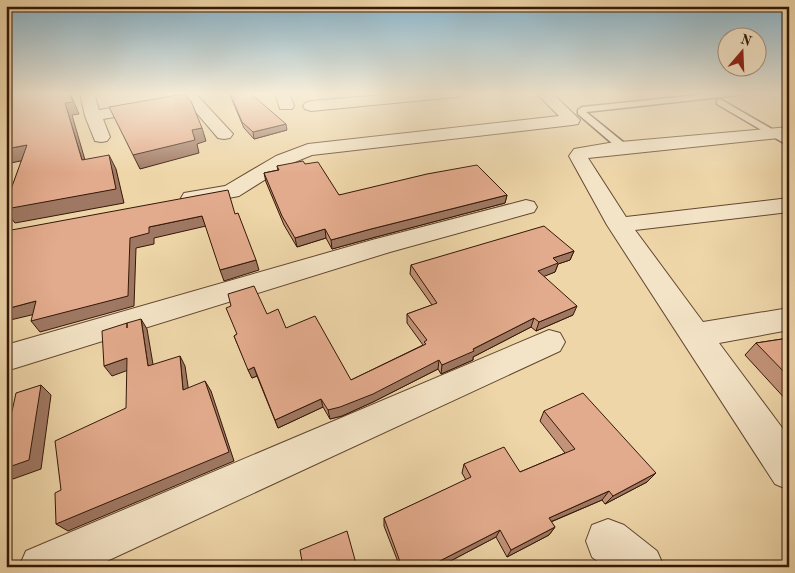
<svg xmlns="http://www.w3.org/2000/svg" width="795" height="573" viewBox="0 0 795 573" font-family="'Old Standard TT',serif">
  <style>
    .lines { fill: none; stroke-linecap: round; stroke-linejoin: round }
    .lane-casing { stroke: #634730; stroke-width: 3 }
    .street-casing { stroke: #634730; stroke-width: 2 }
    .lane { fill: #f4e4c7; fill-rule: evenodd }
    .street { fill: #f4e4c7; fill-rule: evenodd }
    .wall { fill: #c39379; stroke: #351707 }
    .shaded-wall { fill: #9f7863; stroke: #351707 }
    .building { fill: #e3ab8d; stroke: #351707 }
  </style>
  <rect width="100%" height="100%" fill="#eed6a9"/>
  <filter id="stains"><feTurbulence type="fractalNoise" baseFrequency=".004" numOctaves="4"/><feColorMatrix values="0 0 0 0 .2 0 0 0 0 .09 0 0 0 0 .02 0 0 0 .5 -.17"/></filter>
  <radialGradient id="worn" r=".72"><stop offset=".6" stop-color="#630" stop-opacity="0"/><stop offset="1" stop-color="#630" stop-opacity=".3"/></radialGradient>
  <g class="lines">
    <g class="lane-casing">
      <path id="lane" d="M 718,93 L 743,93 L 739,95 L 586,112 L 628,146 L 629,148 L 624,151 L 620,150 L 578,114 L 578,110 L 582,107 Z
        M 720,99 L 789,139 L 789,146 L 717,104 L 717,100 Z"/>
    </g>
    <g class="street-casing">
      <path id="street" d="M 80,93 L 94,93 L 99,110 L 182,96 L 180,93 L 195,93 L 233,134 L 230,138 L 224,139 L 218,138 L 189,104 L 103,119 L 110,137 L 107,141 L 101,142 L 95,141 L 85,116 Z
        M 275,93 L 289,93 L 294,106 L 292,109 L 280,109 Z
        M 407,93 L 463,93 L 461,96 L 456,97 L 311,111 L 305,109 L 303,106 L 305,103 L 311,101 Z
        M 536,93 L 552,93 L 580,120 L 578,124 L 572,125 L 312,155 L 290,164 L 239,196 L 192,205 L 184,203 L 181,198 L 184,193 L 225,186 L 276,156 L 308,144 L 559,116 Z
        M 789,127 L 789,137 L 588,158 L 626,217 L 789,198 L 789,212 L 635,230 L 703,322 L 789,308 L 789,330 L 719,343 L 789,437 L 789,490 L 775,484 L 607,225 L 569,156 L 574,149 L 609,143 Z
        M 526,200 L 534,202 L 537,207 L 534,212 L 390,252 L 6,371 L 6,345 L 372,240 Z
        M 549,330 L 560,333 L 565,342 L 560,351 L 94,567 L 19,567 L 26,551 Z
        M 608,519 L 624,525 L 657,551 L 664,567 L 605,567 L 592,557 L 586,541 L 592,525 Z"/>
    </g>
    <use href="#lane" class="lane"/>
    <use href="#street" class="street"/>
  </g>
  <path class="wall" d="M 229,93 L 250,93 L 287,130 L 254,139 L 244,128 Z
    M 305,164 L 339,195 L 507,195 L 505,203 L 372,238 L 332,249 L 326,238 L 297,247 L 284,225 L 266,182 L 264,173 L 278,170 L 277,166 Z
    M 574,251 L 570,260 L 558,264 L 555,272 L 544,276 L 573,315 L 536,331 L 531,327 L 473,357 L 473,360 L 441,374 L 438,369 L 373,402 L 342,416 L 330,419 L 323,407 L 278,428 L 257,376 L 252,378 L 234,336 L 267,314 L 286,328 L 351,380 L 423,345 L 407,323 L 407,314 L 432,305 L 410,274 L 411,265 Z
    M 789,338 L 789,403 L 745,355 L 756,343 Z
    M 544,411 L 647,482 L 605,504 L 602,500 L 551,522 L 555,527 L 549,535 L 507,557 L 496,537 L 439,567 L 400,567 L 384,526 L 384,518 L 466,480 L 462,473 L 464,464 L 520,472 L 565,453 L 540,421 Z"/>
  <path class="shaded-wall" d="M 69,93 L 70,93 L 79,114 L 72,115 L 89,174 L 82,160 L 65,103 Z
    M 286,124 L 287,130 L 254,139 L 253,132 Z
    M 202,128 L 206,141 L 197,144 L 199,153 L 140,169 L 133,155 L 192,130 Z
    M 27,145 L 35,158 L 6,164 L 6,149 Z
    M 109,155 L 116,169 L 124,203 L 15,223 L 6,212 L 6,209 Z
    M 507,195 L 505,203 L 372,238 L 332,249 L 331,240 L 371,229 Z
    M 202,216 L 206,226 L 154,238 L 154,244 L 136,248 L 134,306 L 40,332 L 31,321 L 130,238 L 149,227 Z
    M 325,229 L 326,238 L 297,247 L 295,238 Z
    M 574,251 L 570,260 L 558,264 L 555,272 L 535,280 L 538,271 L 553,258 Z
    M 256,260 L 259,270 L 224,281 L 220,270 Z
    M 36,301 L 44,312 L 6,321 L 6,309 Z
    M 577,306 L 573,315 L 536,331 L 539,322 Z
    M 534,318 L 531,327 L 473,357 L 473,360 L 441,374 L 442,365 Z
    M 141,319 L 147,329 L 155,376 L 148,366 Z
    M 180,356 L 185,366 L 190,400 L 183,390 Z
    M 127,358 L 134,368 L 112,376 L 104,366 Z
    M 439,360 L 438,369 L 373,402 L 342,416 L 330,419 L 328,410 Z
    M 254,367 L 257,376 L 252,378 L 248,370 Z
    M 205,381 L 211,391 L 234,461 L 68,531 L 56,524 Z
    M 41,385 L 51,395 L 41,469 L 13,479 L 6,474 L 6,468 Z
    M 321,399 L 323,407 L 278,428 L 275,420 Z
    M 656,473 L 647,482 L 605,504 L 613,496 Z
    M 609,491 L 602,500 L 543,525 L 549,518 Z
    M 555,527 L 549,535 L 507,557 L 511,550 Z
    M 500,530 L 496,537 L 439,567 L 428,567 Z"/>
  <path class="building" d="M 6,93 L 69,93 L 73,102 L 65,103 L 82,160 L 109,155 L 116,189 L 6,209 L 6,203 L 27,145 L 6,149 Z
    M 230,93 L 250,93 L 286,124 L 253,132 L 242,122 Z
    M 184,94 L 191,101 L 202,128 L 192,130 L 195,140 L 133,155 L 109,107 Z
    M 303,161 L 305,164 L 318,162 L 339,195 L 427,174 L 477,165 L 507,195 L 371,229 L 331,240 L 325,229 L 295,238 L 282,216 L 264,173 L 279,170 L 277,166 Z
    M 228,190 L 235,214 L 238,213 L 256,260 L 220,270 L 202,216 L 149,227 L 149,233 L 130,238 L 128,296 L 31,321 L 36,301 L 6,309 L 6,231 Z
    M 544,226 L 574,251 L 553,258 L 558,263 L 538,271 L 577,306 L 539,322 L 534,318 L 473,349 L 474,351 L 442,365 L 439,360 L 373,394 L 340,407 L 328,410 L 321,399 L 275,420 L 254,367 L 248,370 L 234,336 L 237,334 L 226,308 L 231,306 L 228,294 L 254,286 L 267,314 L 278,309 L 286,328 L 315,316 L 351,380 L 426,344 L 424,342 L 427,340 L 407,314 L 437,303 L 411,265 Z
    M 141,319 L 148,366 L 180,356 L 183,390 L 205,381 L 229,452 L 56,524 L 55,493 L 61,490 L 55,441 L 126,408 L 127,358 L 104,366 L 102,331 L 127,323 L 127,328 L 127,323 Z
    M 789,338 L 789,377 L 756,343 Z
    M 41,385 L 29,460 L 6,468 L 6,439 L 16,393 Z
    M 583,393 L 656,473 L 613,496 L 609,491 L 549,518 L 555,527 L 511,550 L 500,530 L 428,567 L 402,567 L 384,518 L 471,477 L 464,464 L 504,447 L 520,472 L 575,449 L 544,411 Z
    M 347,531 L 357,567 L 303,567 L 300,550 Z
    M 582,562 L 587,567 L 579,567 Z"/>
  <linearGradient id="sky" x2="0" y2="1"><stop stop-color="#88b6ce"/><stop offset="0.54" stop-color="#f7edd8"/><stop offset="1" stop-color="#f7edd8" stop-opacity="0"/></linearGradient>
  <rect width="795" height="173" fill="url(#sky)"/>
  <rect width="795" height="573" fill="none" stroke="#eed6a9" stroke-width="25"/>
  <rect x="8" y="8" width="780" height="558" fill="none" stroke="#351707" stroke-width="2.5"/>
  <rect x="12" y="12" width="770" height="548" fill="none" stroke="#351707"/>
  <g transform="translate(742 52) rotate(19)"><circle r="24" fill="#f4e4c7" stroke="#a8927a"/>
  <path d="M0-4L9 19L0 12L-9 19Z" fill="#8f2418"/>
  <text y="-8" font-size="14" font-weight="bold" text-anchor="middle" fill="#351707">N</text>
  </g>
  <rect width="100%" height="100%" filter="url(#stains)"/>
  <rect width="100%" height="100%" fill="url(#worn)"/>
</svg>
